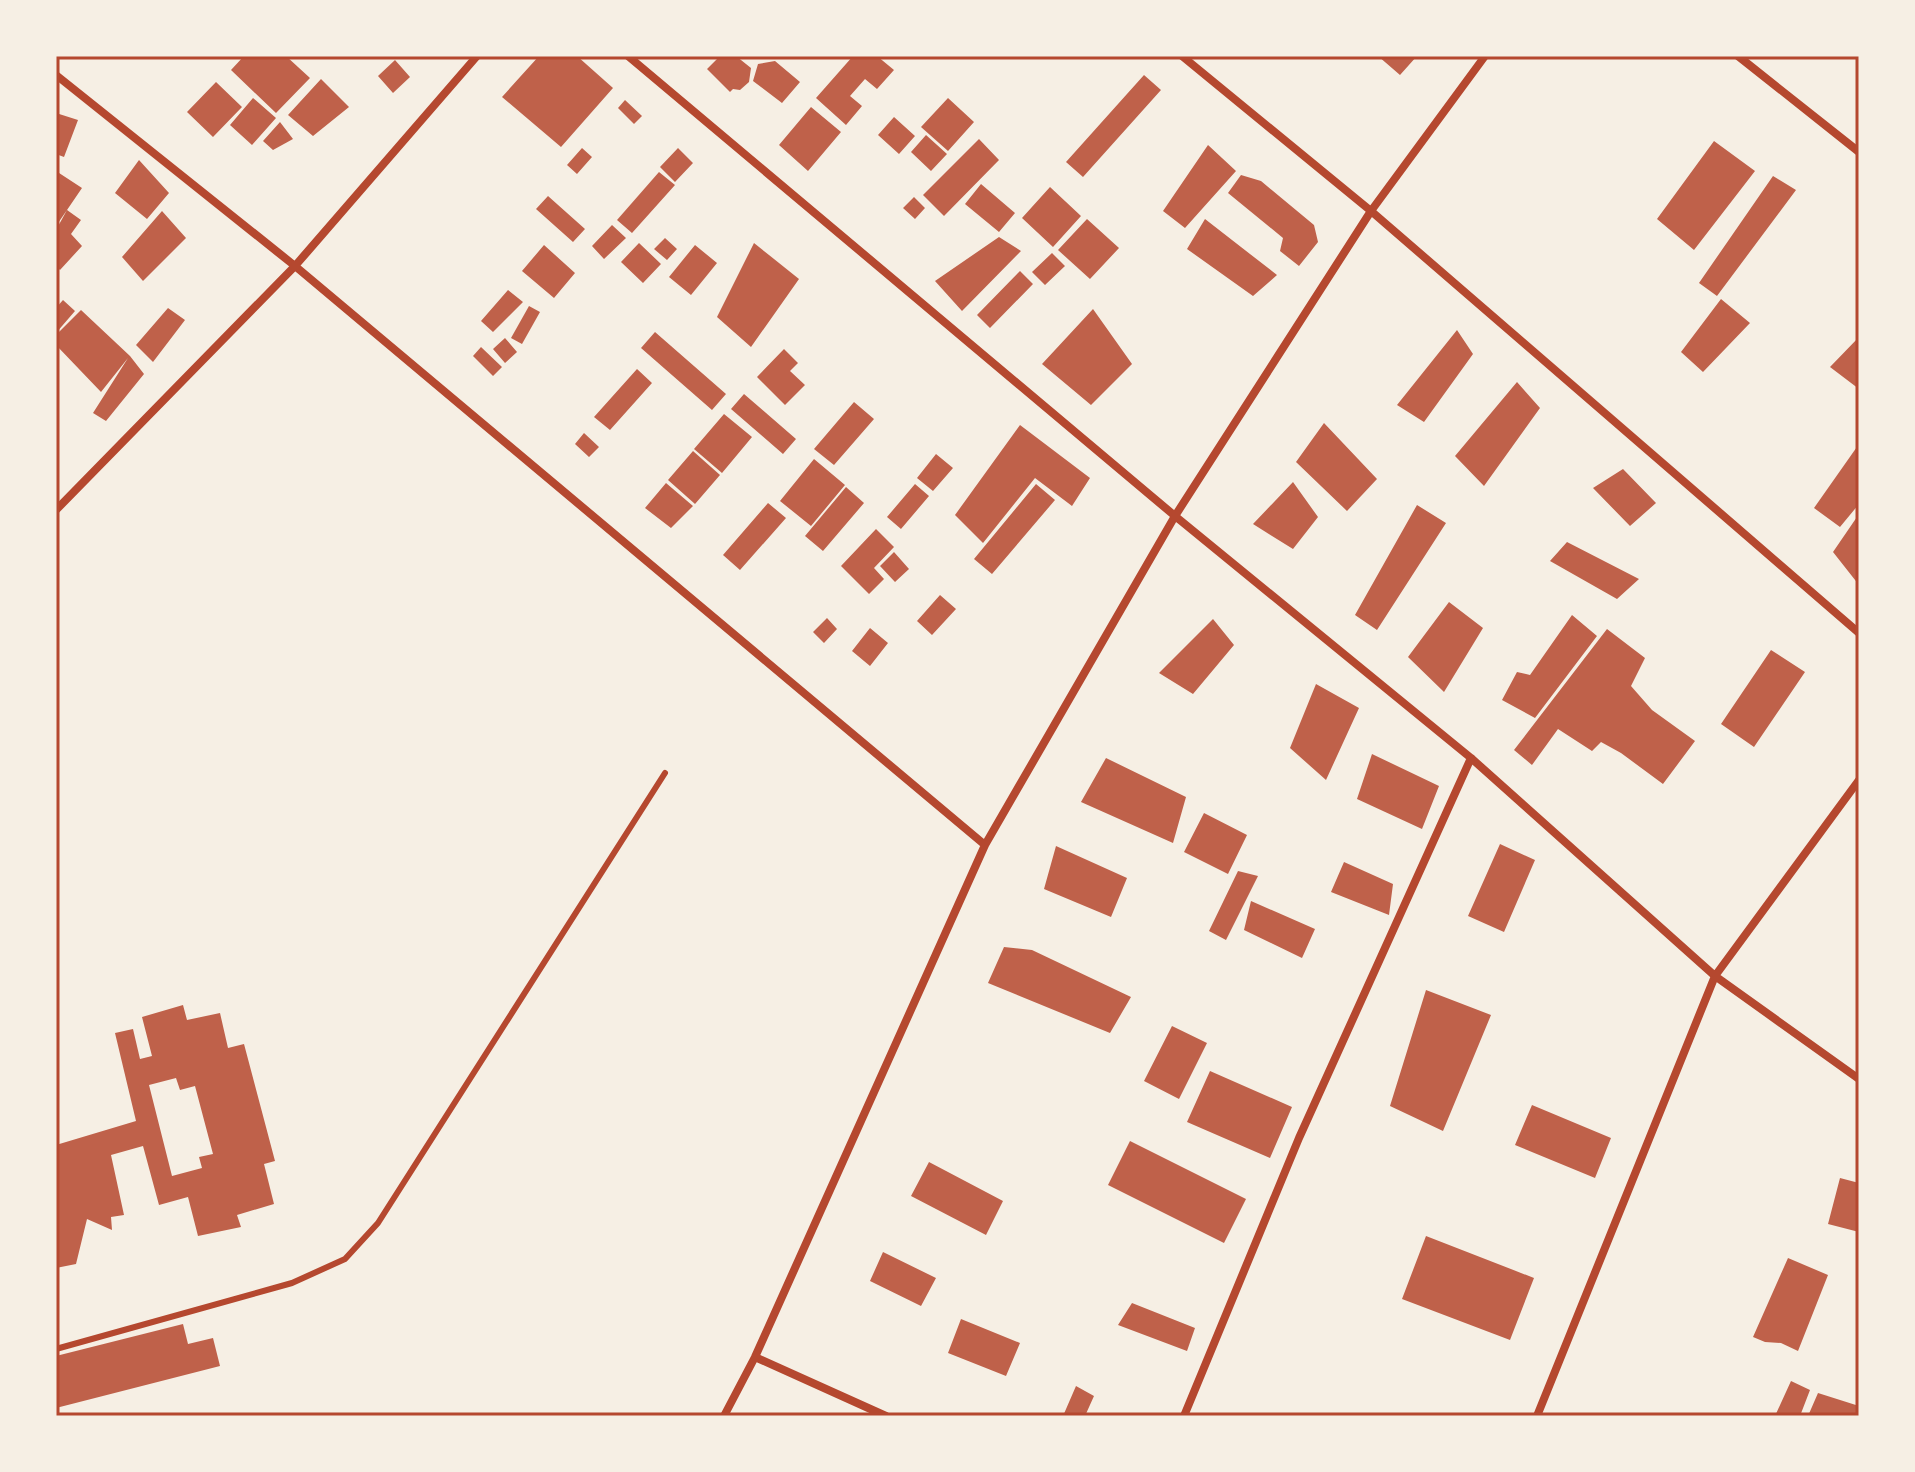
<svg xmlns="http://www.w3.org/2000/svg" width="1915" height="1472" viewBox="0 0 1915 1472" font-family="Poppins,sans-serif">
  <style>
    .building { fill: #bf614a; fill-rule: evenodd }
    .lines { fill: none; stroke-linecap: round; stroke-linejoin: round }
    .service { stroke: #b5482f; stroke-width: 6 }
    .minor { stroke: #b5482f; stroke-width: 8 }
    .neatline { fill: none; stroke: #b5482f; stroke-width: 3 }
  </style>
  <rect width="100%" height="100%" fill="#f6efe4"/>
  <path class="building" d="M 244,56 L 286,56 L 310,78 L 276,113 L 231,70 Z
    M 539,56 L 577,56 L 613,88 L 561,147 L 502,97 Z
    M 720,56 L 736,56 L 751,68 L 749,82 L 740,90 L 733,89 L 730,92 L 707,69 Z
    M 853,56 L 877,56 L 894,70 L 877,89 L 865,79 L 850,96 L 862,106 L 846,125 L 816,98 Z
    M 1378,56 L 1417,56 L 1400,75 Z
    M 395,60 L 410,77 L 393,93 L 378,76 Z
    M 775,61 L 800,82 L 782,103 L 753,81 L 758,64 Z
    M 1144,75 L 1161,90 L 1083,177 L 1066,162 Z
    M 321,79 L 349,107 L 313,136 L 288,115 Z
    M 216,82 L 242,107 L 213,137 L 187,112 Z
    M 253,98 L 276,118 L 252,145 L 230,125 Z
    M 948,98 L 974,122 L 948,151 L 921,127 Z
    M 625,100 L 642,116 L 634,124 L 618,108 Z
    M 811,107 L 841,132 L 808,171 L 779,145 Z
    M 56,113 L 78,120 L 64,157 L 56,154 Z
    M 894,117 L 915,136 L 899,154 L 878,135 Z
    M 280,122 L 293,139 L 273,150 L 263,141 Z
    M 926,135 L 947,154 L 931,171 L 911,152 Z
    M 979,139 L 999,160 L 944,216 L 923,195 Z
    M 1714,141 L 1755,171 L 1694,250 L 1657,219 Z
    M 1208,145 L 1236,171 L 1185,228 L 1163,211 Z
    M 582,148 L 592,157 L 577,174 L 567,165 Z
    M 678,148 L 693,163 L 675,182 L 660,167 Z
    M 139,160 L 169,193 L 147,219 L 115,193 Z
    M 56,171 L 82,188 L 67,210 L 81,220 L 71,234 L 82,246 L 60,270 L 56,266 L 56,230 L 67,210 L 56,226 Z
    M 659,172 L 675,185 L 632,233 L 617,220 Z
    M 1241,175 L 1261,181 L 1314,225 L 1318,242 L 1299,266 L 1280,251 L 1283,238 L 1228,193 Z
    M 1773,176 L 1796,190 L 1717,296 L 1699,283 Z
    M 981,184 L 1015,213 L 999,232 L 965,204 Z
    M 1050,187 L 1081,216 L 1053,247 L 1022,218 Z
    M 548,196 L 585,229 L 573,242 L 536,209 Z
    M 914,197 L 925,208 L 915,219 L 903,208 Z
    M 162,211 L 186,238 L 143,281 L 122,257 Z
    M 1087,219 L 1119,248 L 1090,279 L 1058,250 Z
    M 1205,219 L 1277,275 L 1253,296 L 1187,249 Z
    M 612,225 L 626,238 L 604,259 L 592,246 Z
    M 999,237 L 1021,251 L 962,311 L 935,281 Z
    M 665,238 L 677,249 L 667,260 L 654,249 Z
    M 639,243 L 661,264 L 643,283 L 621,262 Z
    M 754,243 L 799,279 L 751,347 L 717,317 Z
    M 544,245 L 575,273 L 554,298 L 522,271 Z
    M 695,245 L 717,263 L 691,295 L 669,277 Z
    M 1052,253 L 1065,266 L 1045,285 L 1032,272 Z
    M 1020,271 L 1033,284 L 990,328 L 977,315 Z
    M 508,290 L 523,302 L 493,332 L 481,321 Z
    M 1721,299 L 1750,323 L 1703,372 L 1681,352 Z
    M 63,300 L 75,311 L 56,333 L 56,308 Z
    M 529,306 L 540,312 L 522,344 L 511,338 Z
    M 168,308 L 185,320 L 153,362 L 136,345 Z
    M 1093,309 L 1132,364 L 1091,405 L 1042,364 Z
    M 81,310 L 130,356 L 144,374 L 106,421 L 93,413 L 128,358 L 101,392 L 56,345 L 56,335 Z
    M 1457,330 L 1473,354 L 1424,422 L 1397,405 Z
    M 655,332 L 726,394 L 712,410 L 641,348 Z
    M 1859,337 L 1859,389 L 1830,367 Z
    M 505,338 L 517,352 L 505,363 L 493,349 Z
    M 481,347 L 502,367 L 493,376 L 473,356 Z
    M 784,349 L 798,363 L 790,371 L 805,385 L 785,405 L 757,377 Z
    M 637,369 L 652,383 L 610,430 L 594,417 Z
    M 1517,382 L 1540,408 L 1484,486 L 1455,456 Z
    M 744,394 L 796,439 L 783,454 L 731,409 Z
    M 854,402 L 874,419 L 834,465 L 814,449 Z
    M 724,414 L 752,437 L 722,473 L 694,449 Z
    M 1324,423 L 1377,479 L 1347,511 L 1296,462 Z
    M 1020,425 L 1090,478 L 1072,506 L 1035,478 L 983,543 L 955,515 Z
    M 584,433 L 599,447 L 589,457 L 575,444 Z
    M 1859,444 L 1859,504 L 1840,527 L 1814,508 Z
    M 693,451 L 720,475 L 695,504 L 668,480 Z
    M 936,454 L 953,468 L 933,491 L 917,478 Z
    M 814,459 L 845,485 L 811,526 L 780,501 Z
    M 1623,469 L 1656,503 L 1630,526 L 1593,488 Z
    M 1293,482 L 1318,517 L 1293,549 L 1253,524 Z
    M 666,483 L 693,506 L 671,528 L 645,508 Z
    M 915,484 L 929,496 L 901,529 L 887,517 Z
    M 1036,484 L 1055,500 L 992,574 L 974,559 Z
    M 846,487 L 864,503 L 823,551 L 805,536 Z
    M 768,503 L 786,518 L 740,570 L 723,555 Z
    M 1417,505 L 1446,523 L 1377,630 L 1355,615 Z
    M 1859,514 L 1859,585 L 1833,552 Z
    M 876,529 L 894,547 L 874,568 L 884,579 L 869,594 L 841,566 Z
    M 1567,542 L 1639,579 L 1617,599 L 1550,561 Z
    M 894,552 L 909,569 L 895,582 L 880,566 Z
    M 940,595 L 956,609 L 932,635 L 917,621 Z
    M 1449,602 L 1483,628 L 1444,692 L 1408,657 Z
    M 1572,615 L 1597,636 L 1535,718 L 1502,700 L 1517,672 L 1530,675 Z
    M 827,618 L 837,629 L 824,643 L 813,632 Z
    M 1213,619 L 1234,645 L 1193,694 L 1159,673 Z
    M 870,628 L 888,643 L 870,666 L 852,651 Z
    M 1607,629 L 1645,658 L 1631,686 L 1652,710 L 1695,741 L 1663,784 L 1621,753 L 1601,742 L 1592,751 L 1558,729 L 1532,765 L 1514,750 Z
    M 1771,650 L 1805,672 L 1754,747 L 1721,724 Z
    M 1316,684 L 1359,708 L 1326,780 L 1290,748 Z
    M 1372,754 L 1439,786 L 1422,829 L 1357,799 Z
    M 1106,758 L 1186,797 L 1173,843 L 1081,802 Z
    M 1204,813 L 1247,835 L 1228,874 L 1184,852 Z
    M 1500,844 L 1535,860 L 1504,932 L 1468,916 Z
    M 1056,846 L 1127,878 L 1111,917 L 1044,889 Z
    M 1344,862 L 1393,884 L 1389,915 L 1331,892 Z
    M 1238,871 L 1258,876 L 1226,940 L 1209,931 Z
    M 1251,901 L 1315,929 L 1302,958 L 1244,930 Z
    M 1004,947 L 1032,950 L 1131,997 L 1110,1033 L 988,983 Z
    M 1426,990 L 1491,1015 L 1443,1131 L 1390,1106 Z
    M 183,1005 L 187,1020 L 220,1013 L 228,1048 L 244,1044 L 275,1161 L 264,1164 L 274,1204 L 237,1215 L 241,1227 L 198,1236 L 188,1197 L 159,1205 L 143,1146 L 111,1155 L 124,1215 L 111,1217 L 112,1230 L 87,1219 L 76,1264 L 56,1268 L 56,1145 L 136,1121 L 115,1033 L 133,1029 L 140,1059 L 152,1056 L 142,1017 ZM 176,1078 L 180,1090 L 195,1086 L 213,1154 L 199,1157 L 202,1168 L 172,1176 L 149,1085 Z
    M 1172,1026 L 1207,1043 L 1179,1099 L 1144,1081 Z
    M 1210,1071 L 1292,1107 L 1270,1158 L 1187,1122 Z
    M 1532,1105 L 1611,1138 L 1595,1178 L 1515,1145 Z
    M 1130,1141 L 1246,1199 L 1224,1243 L 1108,1185 Z
    M 929,1162 L 1003,1201 L 986,1235 L 911,1196 Z
    M 1840,1178 L 1859,1183 L 1859,1232 L 1828,1224 Z
    M 1426,1236 L 1534,1278 L 1510,1340 L 1402,1299 Z
    M 883,1252 L 936,1278 L 921,1306 L 870,1281 Z
    M 1788,1258 L 1828,1275 L 1798,1351 L 1781,1343 L 1765,1342 L 1753,1337 Z
    M 1132,1303 L 1195,1328 L 1187,1351 L 1118,1325 Z
    M 961,1319 L 1020,1343 L 1006,1376 L 948,1353 Z
    M 183,1324 L 188,1344 L 213,1338 L 220,1366 L 56,1408 L 56,1356 Z
    M 1791,1381 L 1810,1390 L 1800,1416 L 1775,1416 Z
    M 1076,1386 L 1094,1396 L 1085,1416 L 1063,1416 Z
    M 1818,1393 L 1859,1406 L 1859,1416 L 1808,1416 Z"/>
  <g class="lines">
    <path class="service" d="M 56,1349 L 292,1283 L 345,1259 L 378,1223 L 665,773"/>
    <path class="minor" d="M 628,56 L 1175,516 L 1471,758 L 1715,976 L 1859,1079
      M 1182,56 L 1371,211 L 1859,633
      M 1738,56 L 1859,152
      M 56,75 L 295,266 L 985,845
      M 56,510 L 295,266 L 477,56
      M 755,1357 L 886,1416
      M 724,1416 L 755,1357 L 985,845 L 1175,516 L 1371,211 L 1485,56
      M 1184,1416 L 1299,1138 L 1471,758
      M 1537,1416 L 1715,976 L 1859,780"/>
  </g>
  <rect width="1915" height="1472" fill="none" stroke="#f6efe4" stroke-width="116"/>
  <rect x="58" y="58" width="1799" height="1356" class="neatline"/>
</svg>
